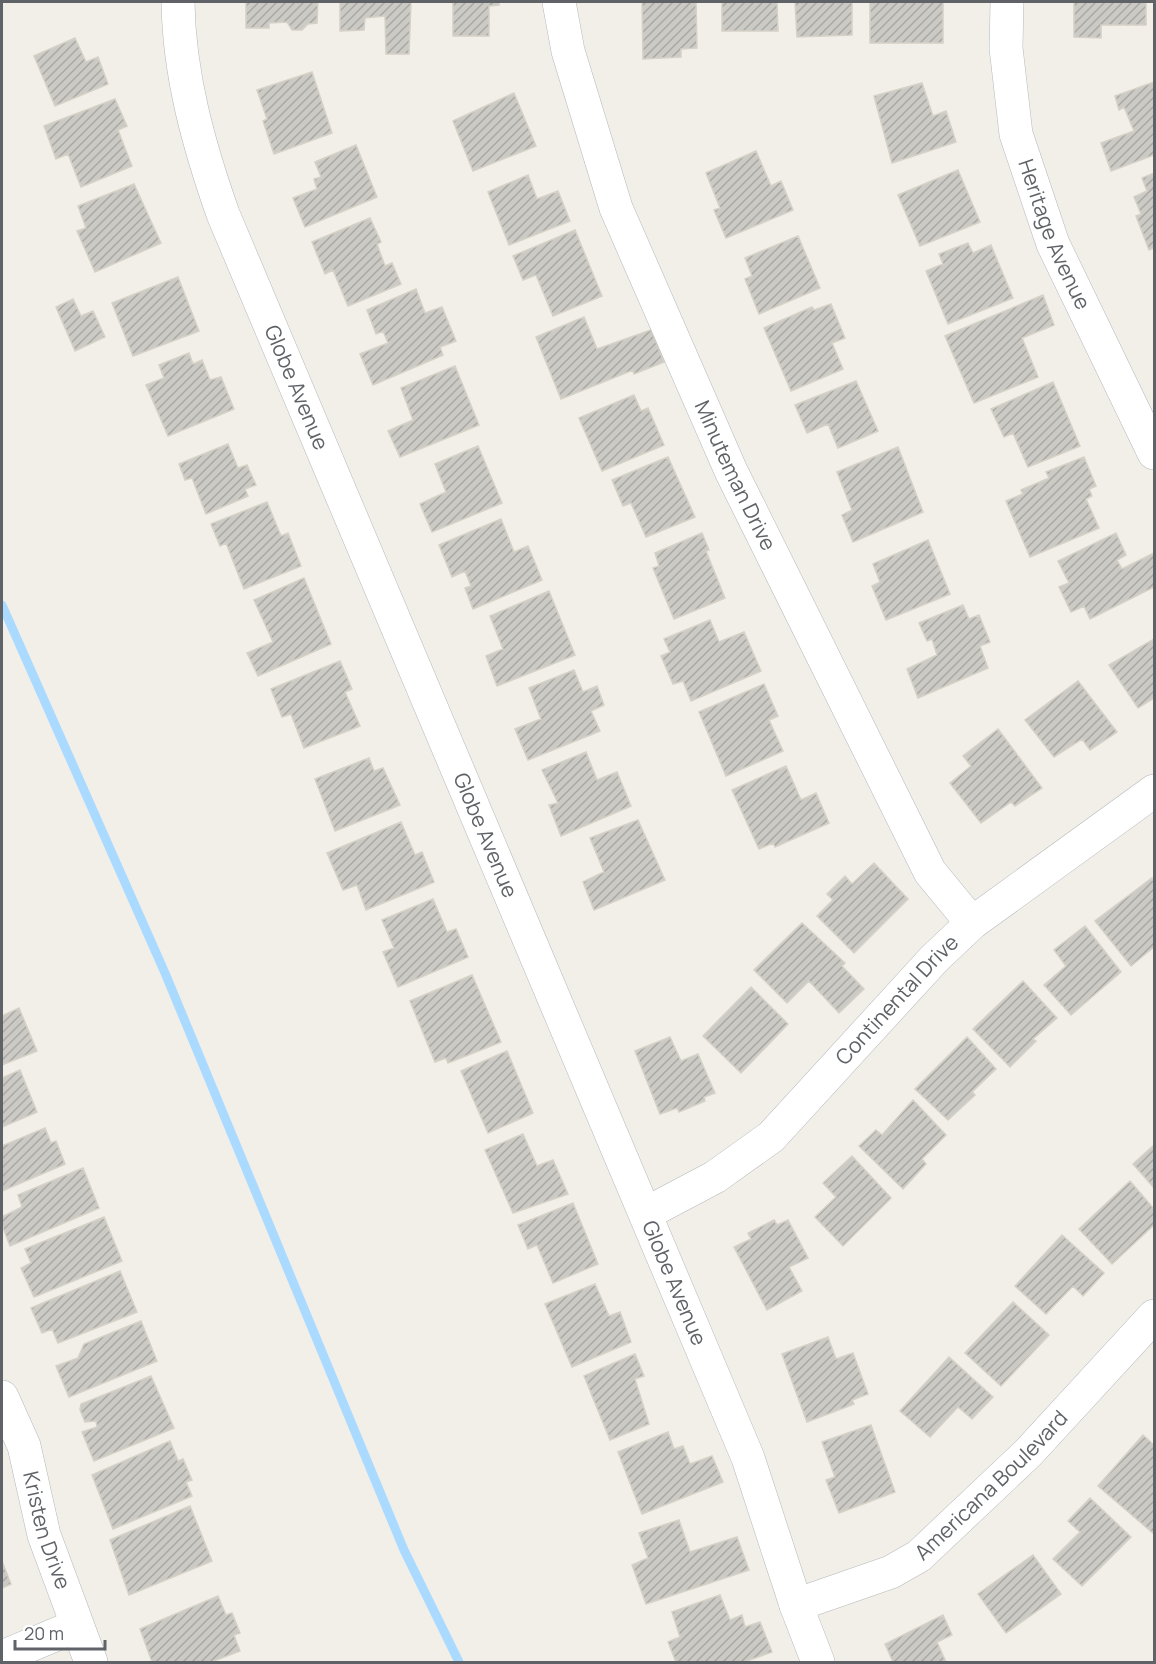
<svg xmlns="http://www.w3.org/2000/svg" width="1156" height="1664" viewBox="0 0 1156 1664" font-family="Manrope,sans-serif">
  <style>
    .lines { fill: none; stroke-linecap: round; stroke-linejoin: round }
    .stream { stroke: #aadaff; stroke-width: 9 }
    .building { fill: url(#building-hatch); stroke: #d6d1c6; stroke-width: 1.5 }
    .minor-casing { stroke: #b5b8bc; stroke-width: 34 }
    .minor { stroke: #fff; stroke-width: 33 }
    .labels { text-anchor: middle; stroke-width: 6; stroke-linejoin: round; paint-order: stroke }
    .street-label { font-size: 21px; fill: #5f6368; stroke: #fff }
  </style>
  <defs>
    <pattern id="building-hatch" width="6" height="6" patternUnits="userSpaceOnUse" patternTransform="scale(1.5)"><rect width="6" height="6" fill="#cccac5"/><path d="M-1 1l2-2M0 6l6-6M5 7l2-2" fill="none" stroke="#a9a8a4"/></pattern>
  </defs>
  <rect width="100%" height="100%" fill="#f1efe8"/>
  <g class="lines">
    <path class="stream" d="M 2,605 L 165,973 L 404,1550 L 459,1662"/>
  </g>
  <path class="building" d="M 246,2 L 318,2 L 317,23 L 308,24 L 302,30 L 292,30 L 287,22 L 269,23 L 269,28 L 246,28 Z
    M 340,2 L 411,2 L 409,54 L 386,54 L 385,16 L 365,18 L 364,30 L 340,31 Z
    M 453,2 L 499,2 L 499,5 L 489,6 L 489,36 L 453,36 Z
    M 642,2 L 696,2 L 697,48 L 681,49 L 681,57 L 643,59 Z
    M 722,2 L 777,2 L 778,31 L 722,31 Z
    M 795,2 L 852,2 L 852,35 L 797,37 Z
    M 870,2 L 943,2 L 943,43 L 870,43 Z
    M 1074,2 L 1146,2 L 1146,25 L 1101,25 L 1101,38 L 1074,37 Z
    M 75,38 L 86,62 L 98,57 L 108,84 L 55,106 L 34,56 Z
    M 312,72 L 332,133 L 274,154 L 263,121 L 267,119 L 257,90 Z
    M 1154,82 L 1154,155 L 1111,171 L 1101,143 L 1134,131 L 1124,107 L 1119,110 L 1115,96 Z
    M 922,83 L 933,116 L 946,111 L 956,142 L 892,163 L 874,96 Z
    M 514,93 L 536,146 L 473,171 L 453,121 Z
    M 115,99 L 127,126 L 118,130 L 132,166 L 81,187 L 68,154 L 56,159 L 44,126 Z
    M 356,145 L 377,197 L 305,227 L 293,198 L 317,189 L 314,179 L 321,177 L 315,162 Z
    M 756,151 L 771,186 L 781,181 L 793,210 L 726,238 L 714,210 L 720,208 L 706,173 Z
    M 958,170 L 980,222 L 920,246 L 898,195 Z
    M 1154,173 L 1154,248 L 1149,250 L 1136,216 L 1141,214 L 1134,197 L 1147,191 L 1142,178 Z
    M 528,175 L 537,199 L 558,191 L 570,221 L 509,245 L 488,192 Z
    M 134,184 L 161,243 L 95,272 L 77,231 L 86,228 L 78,206 Z
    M 370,218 L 381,242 L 377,244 L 385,266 L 392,263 L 401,284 L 348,306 L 333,270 L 325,274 L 312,242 Z
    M 575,230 L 602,296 L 553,316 L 536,275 L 523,280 L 513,256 Z
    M 798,236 L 820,288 L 759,314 L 745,279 L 752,276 L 745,258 Z
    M 968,243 L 973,253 L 991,245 L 1013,298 L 948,324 L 926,271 L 943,264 L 939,254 Z
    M 178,277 L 199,331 L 133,356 L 112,303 Z
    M 416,289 L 425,313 L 442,307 L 456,341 L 440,347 L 443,355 L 373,385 L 360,354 L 388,343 L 383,331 L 376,334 L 367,310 Z
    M 1043,295 L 1054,325 L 1022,338 L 1038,377 L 974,403 L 945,336 Z
    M 73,299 L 81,316 L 93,311 L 105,337 L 75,351 L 56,307 Z
    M 831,304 L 845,338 L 832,343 L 843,369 L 791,391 L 764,328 L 812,307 L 814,310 Z
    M 584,317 L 597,349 L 651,330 L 664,362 L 634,374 L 633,370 L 561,399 L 536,337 Z
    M 189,353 L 193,364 L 202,360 L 210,380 L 221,377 L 234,409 L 168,436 L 146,385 L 164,378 L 159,365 Z
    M 455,366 L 479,425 L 400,457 L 388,431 L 413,420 L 401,388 Z
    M 856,381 L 878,431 L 838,448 L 828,424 L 807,433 L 795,405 Z
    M 1053,382 L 1080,446 L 1028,467 L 1013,433 L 1004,437 L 991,409 Z
    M 634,395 L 641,411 L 648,408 L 664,445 L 602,471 L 579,418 Z
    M 228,444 L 238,468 L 247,465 L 256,485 L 245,489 L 248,496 L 206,514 L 192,478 L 185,480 L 179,464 Z
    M 478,446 L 502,503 L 432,532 L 420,504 L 446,492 L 435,464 Z
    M 898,447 L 923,512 L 853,542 L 842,515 L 852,510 L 837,472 Z
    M 668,457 L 695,517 L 646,537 L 631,503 L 623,506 L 612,480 Z
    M 1084,457 L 1096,486 L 1089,489 L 1092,496 L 1086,499 L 1099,528 L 1030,557 L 1006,501 L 1023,494 L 1021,490 L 1049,478 L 1046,472 Z
    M 267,502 L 281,536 L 288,533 L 301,566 L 244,589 L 226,543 L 220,546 L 211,524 Z
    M 501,519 L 514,552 L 528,546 L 542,580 L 473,609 L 465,588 L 471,586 L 465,571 L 452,577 L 439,545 Z
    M 702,533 L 709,550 L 706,551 L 725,598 L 674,619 L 653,568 L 659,566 L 655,553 Z
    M 1116,533 L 1126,555 L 1117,560 L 1122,569 L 1154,553 L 1154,587 L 1090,619 L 1084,606 L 1071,612 L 1059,587 L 1069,583 L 1058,561 Z
    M 928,540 L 950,594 L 886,620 L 872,586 L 880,582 L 873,564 Z
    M 304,578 L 331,644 L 258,676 L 247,653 L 273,642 L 254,600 Z
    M 549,591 L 575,655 L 497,686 L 486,656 L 503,649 L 490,616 Z
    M 963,605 L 969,619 L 979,615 L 990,642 L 980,646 L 988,668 L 918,698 L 907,669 L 937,655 L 932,639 L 927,641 L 919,623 Z
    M 710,620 L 719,642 L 744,632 L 761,671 L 691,701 L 683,681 L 673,684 L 661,656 L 670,652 L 664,639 Z
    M 1154,639 L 1154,698 L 1138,708 L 1109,665 Z
    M 340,661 L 352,689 L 345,692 L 360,726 L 304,748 L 291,714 L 282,717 L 271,689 Z
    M 574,670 L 583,692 L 597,686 L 604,705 L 591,711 L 600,731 L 528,760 L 515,729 L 541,719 L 529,688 Z
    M 1078,681 L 1117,732 L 1090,750 L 1082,739 L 1054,757 L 1025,720 Z
    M 764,684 L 778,716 L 769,720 L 783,751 L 726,776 L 699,712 Z
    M 998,729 L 1042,788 L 1015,806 L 1011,802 L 981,823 L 950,783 L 971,766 L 963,756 Z
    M 586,752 L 597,780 L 617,772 L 631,806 L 561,836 L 549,805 L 558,803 L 542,770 Z
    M 369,758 L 374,771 L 383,768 L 400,805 L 335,831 L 315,779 Z
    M 786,766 L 801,800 L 816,793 L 829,823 L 775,847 L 773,843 L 759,849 L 732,790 Z
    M 638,820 L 665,880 L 594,910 L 583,882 L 604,872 L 590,838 Z
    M 401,822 L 415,855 L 422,852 L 434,882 L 366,910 L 357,885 L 343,890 L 327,853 Z
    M 874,863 L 908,899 L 854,953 L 817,916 L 833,900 L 827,894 L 845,876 L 852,884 Z
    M 1152,878 L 1154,882 L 1154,947 L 1131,966 L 1095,921 Z
    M 433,899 L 447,932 L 456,929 L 468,957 L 398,987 L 383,952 L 394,948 L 382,920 Z
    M 802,923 L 845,963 L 842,966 L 864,989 L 839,1013 L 809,981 L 787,1003 L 754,970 Z
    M 1085,926 L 1121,972 L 1071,1015 L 1044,985 L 1066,966 L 1054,950 Z
    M 472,975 L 501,1042 L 448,1063 L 446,1058 L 435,1062 L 410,1001 Z
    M 1023,981 L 1057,1018 L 1033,1039 L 1036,1041 L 1010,1067 L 973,1029 Z
    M 751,987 L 788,1024 L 741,1073 L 703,1036 Z
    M 19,1008 L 37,1051 L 2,1065 L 2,1016 Z
    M 670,1037 L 681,1061 L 698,1054 L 715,1093 L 704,1097 L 705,1101 L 679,1112 L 677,1108 L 660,1114 L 635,1051 Z
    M 967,1037 L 996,1069 L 972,1092 L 975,1095 L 948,1120 L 915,1089 Z
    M 507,1051 L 533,1113 L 488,1133 L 461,1071 Z
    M 20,1070 L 37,1112 L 2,1127 L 2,1078 Z
    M 913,1100 L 946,1135 L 922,1159 L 926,1164 L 903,1189 L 859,1146 L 876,1130 L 882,1135 Z
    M 45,1128 L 51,1143 L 56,1141 L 65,1164 L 2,1191 L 2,1146 Z
    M 523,1134 L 537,1166 L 553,1160 L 568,1194 L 513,1213 L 485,1150 Z
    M 1154,1145 L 1154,1188 L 1133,1164 Z
    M 852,1156 L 891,1198 L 843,1246 L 815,1217 L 836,1197 L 823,1183 Z
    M 83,1168 L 99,1208 L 10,1246 L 2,1225 L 2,1217 L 22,1207 L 18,1195 Z
    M 1130,1181 L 1154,1209 L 1154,1225 L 1112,1264 L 1079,1229 Z
    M 573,1203 L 598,1264 L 553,1283 L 537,1245 L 528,1249 L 518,1225 Z
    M 104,1217 L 122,1261 L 34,1297 L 21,1268 L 31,1263 L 25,1249 Z
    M 774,1220 L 777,1225 L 788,1220 L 808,1258 L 789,1267 L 802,1291 L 767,1310 L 734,1247 L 751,1239 L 748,1233 Z
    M 1062,1235 L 1104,1273 L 1083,1296 L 1073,1286 L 1046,1314 L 1015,1286 Z
    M 120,1271 L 137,1312 L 58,1343 L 52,1329 L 42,1333 L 31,1308 Z
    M 595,1284 L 609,1316 L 620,1312 L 631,1342 L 572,1367 L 545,1304 Z
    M 1013,1302 L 1049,1335 L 1001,1386 L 965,1353 Z
    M 141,1321 L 157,1361 L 69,1397 L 56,1366 L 78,1358 L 84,1344 Z
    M 828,1337 L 836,1359 L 853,1353 L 868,1394 L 852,1400 L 854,1404 L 807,1422 L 782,1354 Z
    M 635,1354 L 644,1376 L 635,1379 L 649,1424 L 610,1440 L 584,1376 Z
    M 949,1357 L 993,1397 L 972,1419 L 958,1407 L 930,1437 L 900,1411 Z
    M 151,1376 L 174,1428 L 94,1461 L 82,1432 L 97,1427 L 96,1421 L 85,1422 L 80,1410 L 81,1404 Z
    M 871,1425 L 895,1492 L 839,1513 L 826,1480 L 835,1477 L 822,1442 Z
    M 668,1432 L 674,1449 L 683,1446 L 690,1464 L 712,1456 L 723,1482 L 642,1514 L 618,1452 Z
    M 1143,1435 L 1154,1445 L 1154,1534 L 1098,1486 Z
    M 170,1441 L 178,1461 L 183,1459 L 192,1480 L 186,1482 L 192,1496 L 113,1529 L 92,1475 Z
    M 1090,1498 L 1131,1537 L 1082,1586 L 1053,1559 L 1080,1532 L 1068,1521 Z
    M 190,1506 L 212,1561 L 129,1595 L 110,1540 Z
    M 679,1520 L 690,1552 L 737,1537 L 749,1570 L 646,1604 L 632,1565 L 648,1558 L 639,1533 Z
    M 1033,1555 L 1061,1594 L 1006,1633 L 978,1594 Z
    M 2,1561 L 11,1584 L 2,1588 Z
    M 720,1595 L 730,1620 L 742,1615 L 745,1627 L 760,1622 L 772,1652 L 744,1662 L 676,1662 L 668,1642 L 680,1637 L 672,1612 Z
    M 218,1596 L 226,1615 L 232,1613 L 240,1633 L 234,1635 L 240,1651 L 211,1662 L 152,1662 L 140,1629 Z
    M 943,1615 L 952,1635 L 937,1642 L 946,1662 L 893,1662 L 885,1644 Z"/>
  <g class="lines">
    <g class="minor-casing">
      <g id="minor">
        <path id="s1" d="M 178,2 C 179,75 199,146 223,214 L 748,1458 L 796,1605 L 818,1662"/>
        <path id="s2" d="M 559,2 L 568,51 L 616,208 L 731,471 L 930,872 L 972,923"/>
        <path id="s3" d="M 1007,2 L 1006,48 L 1016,134 L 1053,244 L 1154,453"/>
        <path id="s4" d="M 647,1213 L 715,1177 L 771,1137 L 934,959 L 972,923 L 1154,791"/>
        <path id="s5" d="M 2,1397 L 24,1446 L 44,1535 L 91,1662"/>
        <path id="s6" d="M 796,1605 L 891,1572 L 919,1556 L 1028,1453 L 1154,1316"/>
        <path d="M 2,1657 L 76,1626"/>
      </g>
    </g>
    <use href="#minor" class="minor"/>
  </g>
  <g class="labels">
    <g class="street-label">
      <text dy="7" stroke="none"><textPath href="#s3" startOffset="240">Heritage Avenue</textPath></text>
      <text dy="7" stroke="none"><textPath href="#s1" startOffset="406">Globe Avenue</textPath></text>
      <text dy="7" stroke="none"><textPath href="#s2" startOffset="507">Minuteman Drive</textPath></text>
      <text dy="7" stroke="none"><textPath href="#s1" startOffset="892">Globe Avenue</textPath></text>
      <text dy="7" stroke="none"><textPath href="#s4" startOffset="332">Continental Drive</textPath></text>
      <text dy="7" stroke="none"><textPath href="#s1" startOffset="1378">Globe Avenue</textPath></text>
      <text dy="7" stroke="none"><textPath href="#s6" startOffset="234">Americana Boulevard</textPath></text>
      <text dy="7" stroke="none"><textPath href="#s5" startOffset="141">Kristen Drive</textPath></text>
    </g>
  </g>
  <rect width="1156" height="1664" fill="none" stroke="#5f6368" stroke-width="6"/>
  <path d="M15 1640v9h90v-9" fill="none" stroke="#5f6368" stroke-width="3"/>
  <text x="24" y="1640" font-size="18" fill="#5f6368" stroke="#ffffff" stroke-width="4.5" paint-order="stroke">20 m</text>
</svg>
